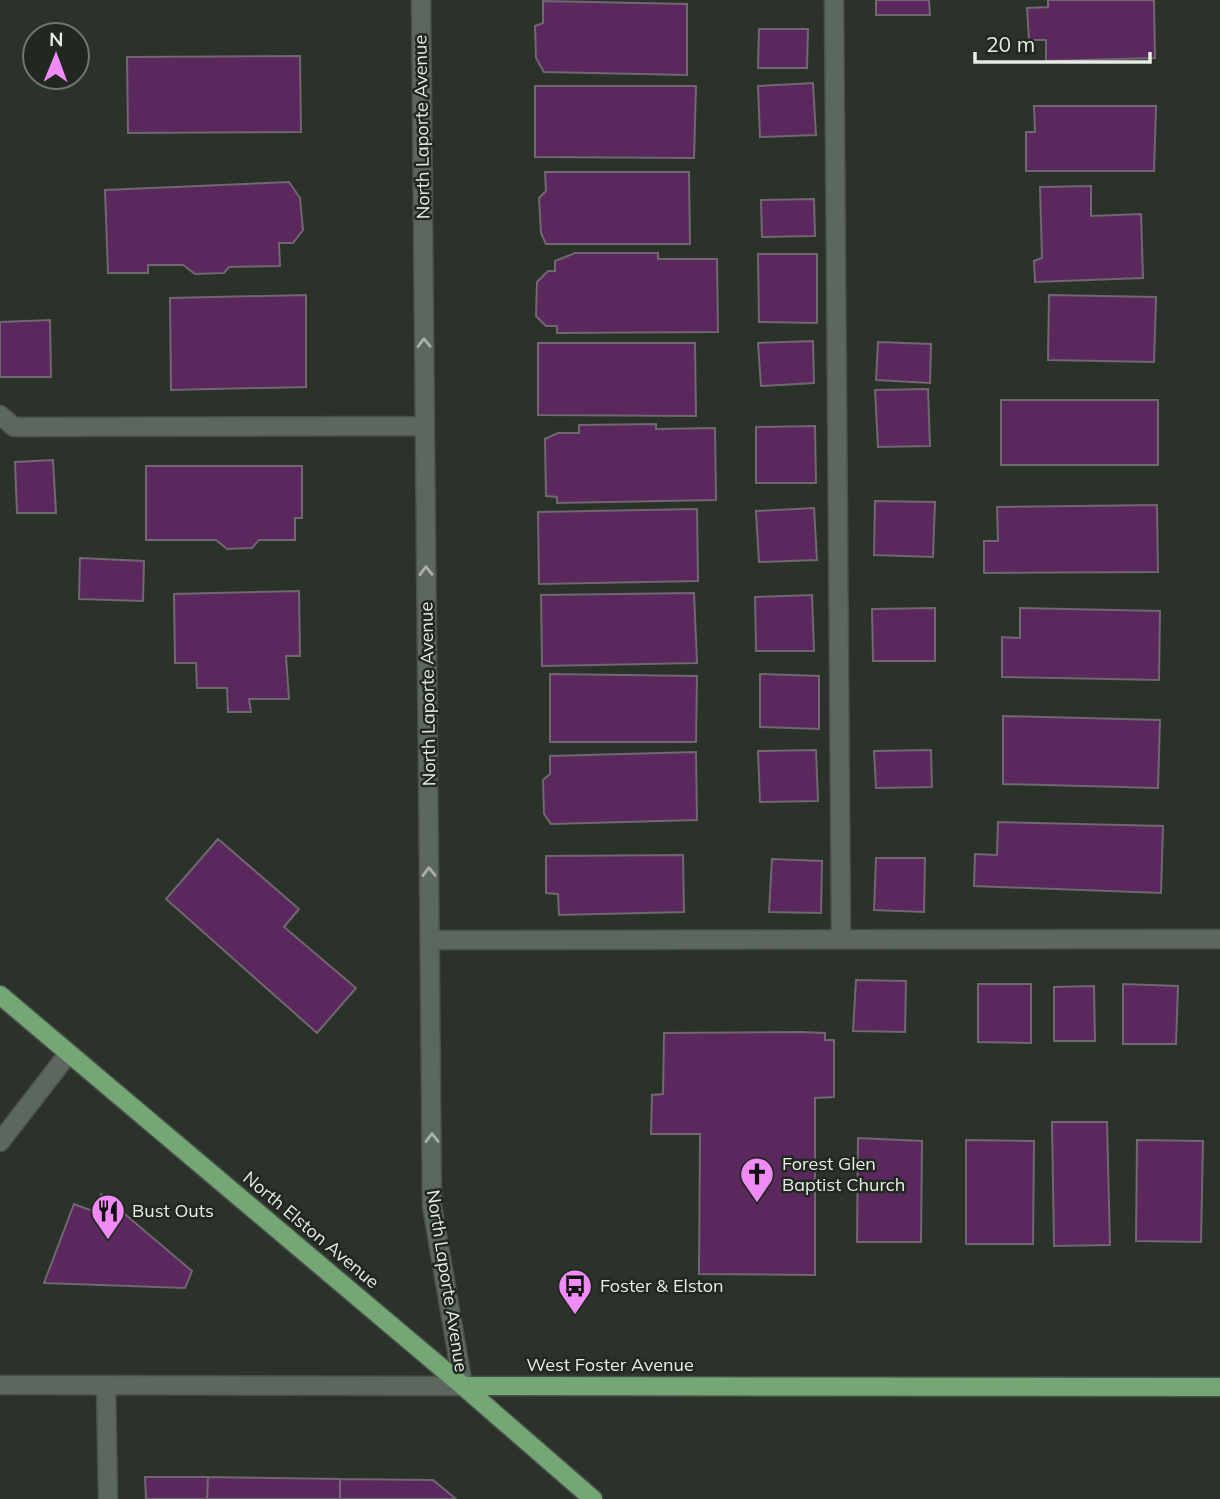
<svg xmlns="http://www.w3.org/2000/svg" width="1220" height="1499" viewBox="0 0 1220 1499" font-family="Mulish,sans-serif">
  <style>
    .building { fill: #5b285e; stroke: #706770; stroke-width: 2 }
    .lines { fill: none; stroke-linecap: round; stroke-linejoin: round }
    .minor-casing { stroke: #495049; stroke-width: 21 }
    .major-casing { stroke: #495049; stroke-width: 21 }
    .minor { stroke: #5e675e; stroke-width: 18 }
    .major { stroke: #74a775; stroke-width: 18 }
    .oneway { stroke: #a9b0a9 }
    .labels { text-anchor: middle; stroke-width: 5; stroke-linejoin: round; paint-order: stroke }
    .street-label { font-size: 18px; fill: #e7ece7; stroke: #202820 }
    .poi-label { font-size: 18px; fill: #e7ece7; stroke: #202820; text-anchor: start }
  </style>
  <rect width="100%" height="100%" fill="#2a322a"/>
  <path class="building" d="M 876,0 L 929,0 L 930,15 L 876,15 Z
    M 1048,0 L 1154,0 L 1155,58 L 1046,61 L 1046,40 L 1029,40 L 1027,8 L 1048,7 Z
    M 543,1 L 687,4 L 687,75 L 544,72 L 536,58 L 535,26 L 543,23 Z
    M 759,29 L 808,29 L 807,68 L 758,68 Z
    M 300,56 L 301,132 L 128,133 L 127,57 Z
    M 813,83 L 816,135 L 760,137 L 758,86 Z
    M 535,86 L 696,86 L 694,158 L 535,157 Z
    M 1034,106 L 1156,106 L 1154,171 L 1026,171 L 1026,132 L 1035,132 Z
    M 545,172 L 689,172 L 690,244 L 546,244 L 541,233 L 539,198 L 546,191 Z
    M 289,182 L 300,198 L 303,230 L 293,243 L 279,243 L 280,266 L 229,267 L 224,273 L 195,274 L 183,265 L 148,265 L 148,273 L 108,273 L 105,190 Z
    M 1091,186 L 1091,216 L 1141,214 L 1143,278 L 1035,282 L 1034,261 L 1042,258 L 1040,187 Z
    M 814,199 L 815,236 L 762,237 L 761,200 Z
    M 575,253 L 658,253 L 658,259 L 717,259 L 718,332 L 557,333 L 557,326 L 546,326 L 536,316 L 537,282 L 548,271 L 555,271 L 555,261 Z
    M 758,254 L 817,254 L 817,323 L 759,322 Z
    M 306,295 L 306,387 L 171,390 L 170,298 Z
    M 1049,295 L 1156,297 L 1154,362 L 1048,360 Z
    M 50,320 L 51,377 L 0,377 L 0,322 Z
    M 813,341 L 814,383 L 761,386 L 758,343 Z
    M 878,342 L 931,344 L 930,383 L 876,380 Z
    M 538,343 L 695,343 L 696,416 L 538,415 Z
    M 928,389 L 930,446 L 878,447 L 875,390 Z
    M 1001,400 L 1158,400 L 1158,465 L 1001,465 Z
    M 656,424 L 656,429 L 715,428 L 716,500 L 557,503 L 557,497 L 546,496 L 545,439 L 558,433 L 579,433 L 579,425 Z
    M 815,426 L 816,483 L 756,483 L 756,427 Z
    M 53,460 L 56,513 L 17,513 L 15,462 Z
    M 146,466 L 302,466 L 302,518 L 295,518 L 295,540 L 259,540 L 252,548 L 227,549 L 216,540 L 146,540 Z
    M 875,501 L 935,502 L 933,557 L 874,555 Z
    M 1157,505 L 1158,572 L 984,573 L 984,541 L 998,541 L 997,507 Z
    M 814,508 L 817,560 L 759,562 L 756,511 Z
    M 697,509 L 698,581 L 539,584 L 538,512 Z
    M 80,558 L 144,561 L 143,601 L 79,599 Z
    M 299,591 L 300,656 L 286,656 L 289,699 L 249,699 L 251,712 L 228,712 L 227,688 L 197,688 L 196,663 L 175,663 L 174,594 Z
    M 694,593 L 697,663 L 542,666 L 541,595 Z
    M 812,595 L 814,651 L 756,651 L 755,597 Z
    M 935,608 L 935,661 L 873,661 L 872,609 Z
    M 1020,608 L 1160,611 L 1159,680 L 1002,677 L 1002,637 L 1020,638 Z
    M 550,674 L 697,676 L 696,742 L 550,742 Z
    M 760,674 L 819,676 L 819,729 L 760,727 Z
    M 1003,716 L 1160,720 L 1158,788 L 1003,784 Z
    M 816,750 L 818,801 L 760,802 L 758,751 Z
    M 931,750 L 932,787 L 876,788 L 874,751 Z
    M 696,752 L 697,820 L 551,824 L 544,814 L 543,780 L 550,774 L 550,756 Z
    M 998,822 L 1163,826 L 1161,893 L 974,886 L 975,854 L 997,855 Z
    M 218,839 L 299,909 L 284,927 L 356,988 L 317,1033 L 166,899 Z
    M 683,855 L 684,912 L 559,915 L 558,894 L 546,893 L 546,856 Z
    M 876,858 L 925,858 L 924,912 L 874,910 Z
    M 772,859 L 822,861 L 821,913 L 769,912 Z
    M 856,980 L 906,981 L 905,1032 L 853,1031 Z
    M 978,984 L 1031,984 L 1031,1043 L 978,1042 Z
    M 1123,984 L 1178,986 L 1176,1044 L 1123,1044 Z
    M 1094,986 L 1095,1041 L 1054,1041 L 1054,987 Z
    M 801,1032 L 825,1033 L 825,1040 L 834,1040 L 834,1097 L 815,1098 L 815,1275 L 699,1274 L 700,1134 L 651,1134 L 652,1095 L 663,1094 L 664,1033 Z
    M 1052,1122 L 1107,1122 L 1110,1245 L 1054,1246 Z
    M 858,1138 L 922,1141 L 921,1242 L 857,1242 Z
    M 966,1140 L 1034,1141 L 1033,1244 L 966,1244 Z
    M 1137,1140 L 1203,1141 L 1201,1242 L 1136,1241 Z
    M 101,1194 L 192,1271 L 185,1288 L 44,1283 L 74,1204 L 95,1212 Z
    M 145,1477 L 208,1477 L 207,1499 L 146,1499 Z
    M 208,1477 L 340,1479 L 340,1499 L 207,1499 Z
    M 340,1479 L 433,1480 L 456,1499 L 340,1499 Z"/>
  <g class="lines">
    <g class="minor-casing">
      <path id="minor" d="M 834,0 L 841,939
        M 0,415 L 14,427 L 425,426
        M 430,940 L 1220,939
        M 0,1142 L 68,1054
        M 0,1385 L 463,1386 L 432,1206 L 421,0
        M 106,1385 L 108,1499"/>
    </g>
    <g class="major-casing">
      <path id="major" d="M 0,995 L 463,1386 L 593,1499
        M 463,1386 L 1220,1387"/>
    </g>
    <use href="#minor" class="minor"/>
    <use href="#major" class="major"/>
  </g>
  <defs><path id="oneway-chevron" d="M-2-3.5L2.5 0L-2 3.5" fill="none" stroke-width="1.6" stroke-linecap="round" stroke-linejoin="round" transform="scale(1.75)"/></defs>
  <g class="oneway">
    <use href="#oneway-chevron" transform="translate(424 343) rotate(-91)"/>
    <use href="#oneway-chevron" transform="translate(426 571) rotate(-91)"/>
    <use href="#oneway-chevron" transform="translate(429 872) rotate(-91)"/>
    <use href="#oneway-chevron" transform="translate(432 1138) rotate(-91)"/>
  </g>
  <defs>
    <g id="church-pin" transform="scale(1.75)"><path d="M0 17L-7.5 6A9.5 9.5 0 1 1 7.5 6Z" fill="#f08bf6" stroke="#202820"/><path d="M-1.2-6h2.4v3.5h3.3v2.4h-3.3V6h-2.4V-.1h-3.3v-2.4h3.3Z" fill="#111"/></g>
    <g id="restaurant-pin" transform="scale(1.75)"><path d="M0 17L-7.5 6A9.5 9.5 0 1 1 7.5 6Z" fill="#f08bf6" stroke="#202820"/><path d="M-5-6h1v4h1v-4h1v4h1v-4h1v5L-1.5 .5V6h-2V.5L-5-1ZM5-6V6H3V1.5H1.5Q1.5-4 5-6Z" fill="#111"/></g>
    <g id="bus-pin" transform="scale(1.75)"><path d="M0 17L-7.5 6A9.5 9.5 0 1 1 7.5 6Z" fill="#f08bf6" stroke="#202820"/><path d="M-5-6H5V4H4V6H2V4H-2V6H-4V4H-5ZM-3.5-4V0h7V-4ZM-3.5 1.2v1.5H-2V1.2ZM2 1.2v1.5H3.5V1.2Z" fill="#111"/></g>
  </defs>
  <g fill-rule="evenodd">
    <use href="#church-pin" x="757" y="1174"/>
    <use href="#restaurant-pin" x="108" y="1211"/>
    <use href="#bus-pin" x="575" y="1286"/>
  </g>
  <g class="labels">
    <g class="street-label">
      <text transform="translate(422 127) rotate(-91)" y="6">North Laporte Avenue</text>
      <text transform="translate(428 694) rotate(-91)" y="6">North Laporte Avenue</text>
      <text transform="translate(311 1230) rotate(40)" y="6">North Elston Avenue</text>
      <text transform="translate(447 1281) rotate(81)" y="6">North Laporte Avenue</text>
      <text x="610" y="1371">West Foster Avenue</text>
    </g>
    <g class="poi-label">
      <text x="782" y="1170">Forest Glen<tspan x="782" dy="21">Baptist Church</tspan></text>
      <text x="132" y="1217">Bust Outs</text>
      <text x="600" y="1292">Foster &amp; Elston</text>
    </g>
  </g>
  <g transform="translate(56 56) rotate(1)"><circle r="33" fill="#202820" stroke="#707670" stroke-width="2"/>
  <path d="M0-5L12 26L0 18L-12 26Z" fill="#f08bf6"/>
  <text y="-10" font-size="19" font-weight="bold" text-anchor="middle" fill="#e7ece7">N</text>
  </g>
  <path d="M975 52v10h175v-10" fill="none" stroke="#e7ece7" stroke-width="3.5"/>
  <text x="986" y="52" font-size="21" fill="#e7ece7" stroke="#202820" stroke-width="5" paint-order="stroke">20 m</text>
</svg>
